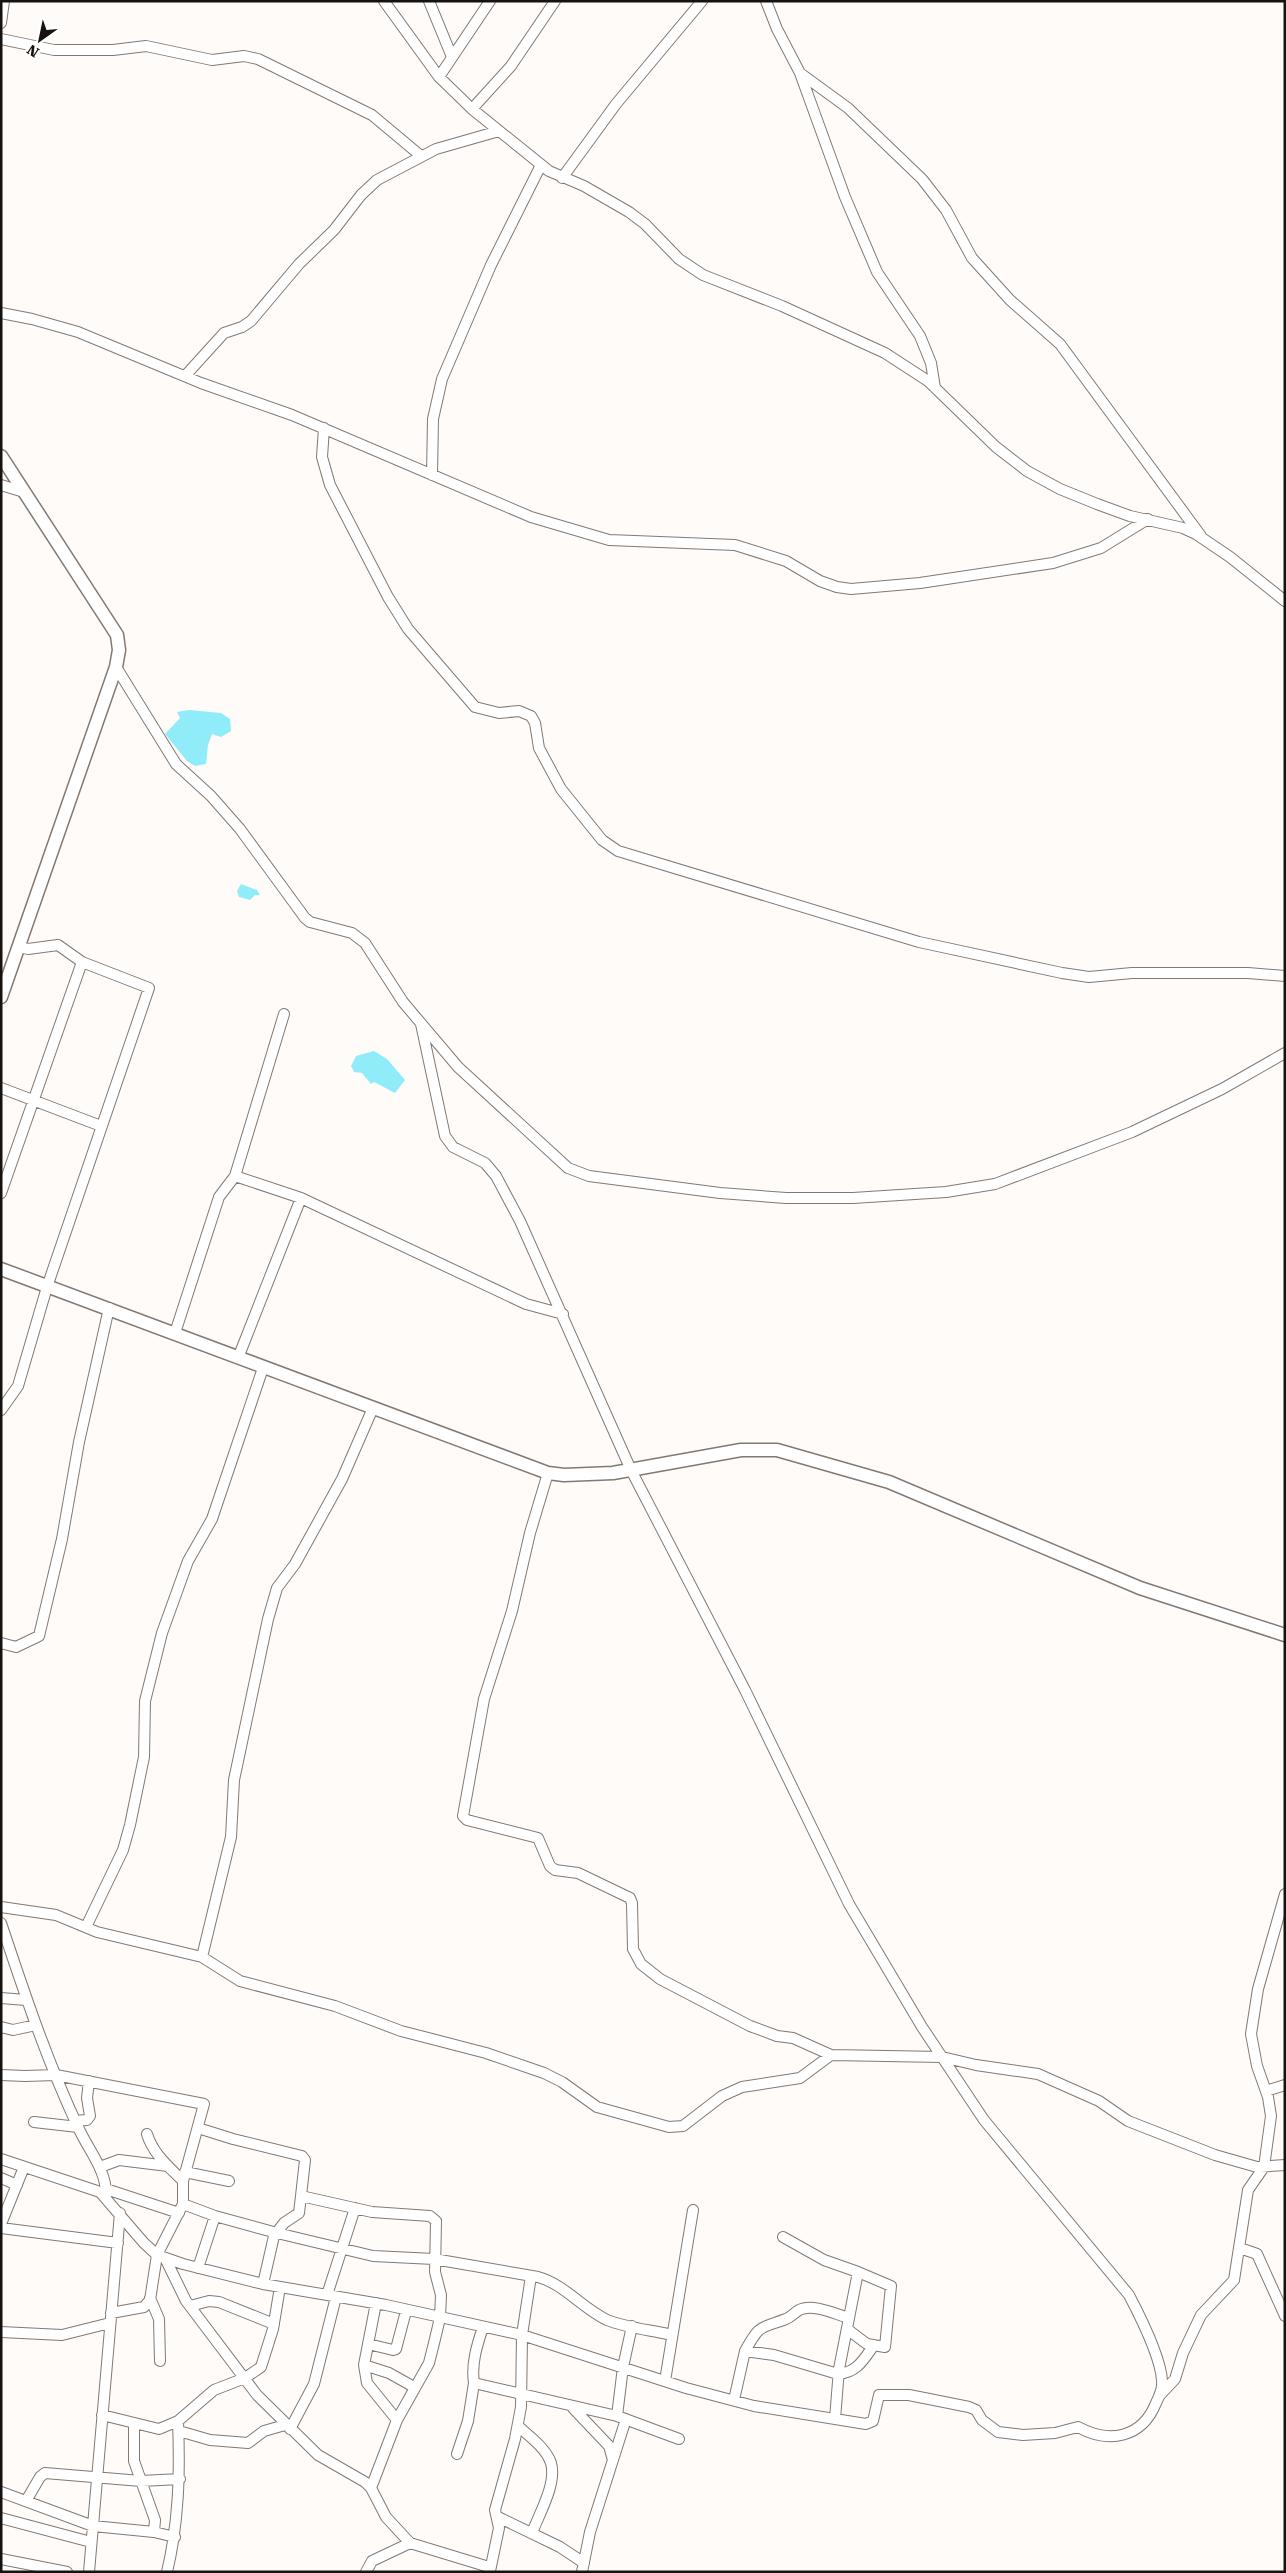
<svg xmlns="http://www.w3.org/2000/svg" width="1286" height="2573" viewBox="0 0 1286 2573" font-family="'Roboto Serif',serif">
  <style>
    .water { fill: #91ecf9 }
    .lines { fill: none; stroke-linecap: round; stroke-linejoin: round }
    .minor-casing { stroke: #847971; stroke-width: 12 }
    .tertiary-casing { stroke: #847971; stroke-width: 15 }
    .minor { stroke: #fff; stroke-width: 10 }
    .tertiary { stroke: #fff; stroke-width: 12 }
  </style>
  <rect width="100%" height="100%" fill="#fefbf9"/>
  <path class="water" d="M 189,710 L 221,713 L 230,719 L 231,731 L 221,737 L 212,734 L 208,745 L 206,764 L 195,766 L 187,761 L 165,734 L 180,718 L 177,712 Z
    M 241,884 L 257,890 L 260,895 L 255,895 L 250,900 L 239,897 L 237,891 Z
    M 374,1051 L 387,1059 L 405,1080 L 395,1093 L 374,1082 L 371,1084 L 362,1073 L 354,1072 L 351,1066 L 356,1056 Z"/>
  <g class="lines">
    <g class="minor-casing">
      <path id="minor" d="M 384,1 L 439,77 L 472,109 L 549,171 L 584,186 L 629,212 L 645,224 L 679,259 L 703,275 L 782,306 L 885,353 L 928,381 L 996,447 L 1027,471 L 1060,489 L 1097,504 L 1130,516 L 1183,528 L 1196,534 L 1230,557 L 1285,601
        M 429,1 L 452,57
        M 766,1 L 777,29 L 800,73 L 848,108 L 922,179 L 946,210 L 972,258 L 1010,300 L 1060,344 L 1201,536
        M 1,23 L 4,1
        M 1,39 L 54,50 L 113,50 L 146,46 L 212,60 L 244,56 L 258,59 L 372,115 L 421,156
        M 800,73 L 845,197 L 877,272 L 920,336 L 931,363 L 935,388
        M 439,77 L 490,1
        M 472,109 L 511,66 L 555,1
        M 562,178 L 616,104 L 702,1
        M 1,313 L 32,319 L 78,332 L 201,383 L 292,415 L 531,517 L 609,540 L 735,545 L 786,561 L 820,581 L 837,587 L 851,589 L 920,583 L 1053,563 L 1101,548 L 1148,519
        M 185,376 L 224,333 L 242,327 L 251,321 L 299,264 L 334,230 L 361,195 L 377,180 L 436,149 L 499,131
        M 324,428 L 322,457 L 330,485 L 388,597 L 408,629 L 475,707 L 499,713 L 519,711 L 531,716 L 535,723 L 539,748 L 561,789 L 602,840 L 618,851 L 919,942 L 1062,973 L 1089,977 L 1132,973 L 1248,973 L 1285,976
        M 432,475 L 433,419 L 442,379 L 491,265 L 541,165
        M 1,485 L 24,492
        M 116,667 L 176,764 L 211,796 L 240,829 L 305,918 L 310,922 L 352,933 L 365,943 L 403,1002 L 458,1067 L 568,1168 L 589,1176 L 720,1193 L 786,1198 L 853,1198 L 946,1192 L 995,1184 L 1132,1132 L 1222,1089 L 1285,1053
        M 1,1088 L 101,1126
        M 235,1176 L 284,1014
        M 1,1193 L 82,962 L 58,945 L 28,949 L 19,947
        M 175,1333 L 219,1197 L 235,1176 L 301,1198 L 526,1304 L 563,1314
        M 238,1358 L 301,1198
        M 1,1410 L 18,1386 L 47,1287 L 149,988 L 82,962
        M 548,1473 L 530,1533 L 512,1611 L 484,1699 L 463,1816 L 467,1820 L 538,1838 L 550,1866 L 555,1870 L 578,1873 L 630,1898 L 632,1903 L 633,1949 L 641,1964 L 660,1979 L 750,2026 L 777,2036 L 793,2038 L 831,2055
        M 1,1643 L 16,1647 L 39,1636 L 62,1539 L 79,1442 L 109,1308
        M 1,1907 L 56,1915 L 97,1932 L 202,1957 L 240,1981 L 335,2006 L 401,2031 L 486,2053 L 544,2073 L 562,2082 L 597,2107 L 669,2127 L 683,2126 L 722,2096 L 742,2087 L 800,2078 L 831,2055 L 942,2057 L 976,2065 L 1038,2074 L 1099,2101 L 1128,2121 L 1215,2155 L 1257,2167 L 1285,2165
        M 1,1923 C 24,1992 47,2061 78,2127 C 88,2150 107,2170 106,2196
        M 86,1927 L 123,1850 L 130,1825 L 144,1757 L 145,1701 L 162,1633 L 188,1561 L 212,1519 L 263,1368
        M 202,1957 L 231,1837 L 234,1780 L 268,1619 L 277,1588 L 295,1564 L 342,1479 L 373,1408
        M 1,1998 L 26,2000
        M 1,2027 L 13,2030 L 36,2025
        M 1,2075 L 25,2076 L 56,2075 L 204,2104 L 183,2181
        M 1266,2091 L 1285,2085
        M 75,2121 L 87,2120 L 90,2116 L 87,2098 L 89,2081
        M 34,2122 L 78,2127
        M 198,2128 L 233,2139 L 302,2156 L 305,2160 L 301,2196
        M 147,2134 C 153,2154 169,2167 183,2181 L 183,2204
        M 1,2159 L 100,2192 L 144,2243 L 157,2255 L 183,2264 L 263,2284 L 386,2305 L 522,2335 L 686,2388 L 754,2406 L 866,2424 L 873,2421 L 879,2395 L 909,2395 L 969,2407 L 976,2410 L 982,2420 L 998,2432 L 1023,2435 L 1055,2433 L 1078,2427 C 1109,2444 1142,2438 1156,2403 C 1159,2397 1163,2388 1162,2381 C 1161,2358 1140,2316 1129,2295 L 984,2120 L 922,2027 L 849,1904 L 745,1690 L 631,1470 L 520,1221 L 496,1176 L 485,1163 L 453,1147 L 445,1136 L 421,1024
        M 100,2167 L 119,2160 L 168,2166
        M 185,2172 L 229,2181
        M 1,2178 L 17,2185
        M 106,2189 L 179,2213
        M 1,2224 L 24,2167
        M 1,2228 L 118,2243
        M 783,2237 L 824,2260 L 858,2272
        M 1240,2248 L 1257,2254 L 1285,2316
        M 165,2258 L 186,2301 L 257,2395 L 318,2455 L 365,2482 L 371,2488 L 386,2517 L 410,2543 L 489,2567
        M 198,2268 L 215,2216
        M 263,2284 L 274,2236 L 284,2223 L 299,2213 L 301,2196 L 372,2212 L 430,2216 L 436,2221 L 435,2272 L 441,2295 L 440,2318 L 434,2343 L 429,2363 L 397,2420 L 371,2488
        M 327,2295 L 355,2208
        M 150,2298 L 159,2319 L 160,2361
        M 376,2303 L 364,2365 L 367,2383 L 397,2420
        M 190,2306 L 209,2301 L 219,2302 L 274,2324
        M 111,2313 L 144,2307 L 150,2300 L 157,2255 L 183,2204 L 215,2216 L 277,2233 L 373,2256 L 434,2259 L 538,2277 C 564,2284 582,2308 607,2320 C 627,2328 651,2330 672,2335
        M 1,2332 L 62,2335 L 110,2323
        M 368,2344 L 393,2350 L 396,2349 L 406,2311
        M 745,2351 C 760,2324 759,2329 786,2319 C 791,2317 794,2313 799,2310 C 813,2303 835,2314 849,2318
        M 364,2365 L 389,2373 L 414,2387
        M 665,2381 L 693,2210
        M 474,2383 C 471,2364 477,2345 483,2327
        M 1160,2395 L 1175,2379 L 1183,2353 L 1201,2315 L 1234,2280 L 1248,2190 L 1264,2167 L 1271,2116 L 1268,2097 L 1257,2066 L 1251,2034 L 1258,1989 L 1285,1894
        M 734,2400 L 745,2351 L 774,2355 L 838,2374 C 857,2373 864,2359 874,2345
        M 573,2408 L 609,2446 L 613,2460
        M 102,2415 L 159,2429 L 178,2421 L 214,2390 L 245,2378 L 261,2367 L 273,2329 L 280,2287
        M 617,2416 L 623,2367 L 632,2326
        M 835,2419 L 839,2369 L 858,2272 L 891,2286 L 885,2347 L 867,2344 L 847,2329
        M 134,2424 L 134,2461 L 155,2520 L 154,2532 L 175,2537
        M 518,2426 C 529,2436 546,2448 551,2463 C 557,2484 539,2514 532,2533
        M 290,2429 L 314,2384 L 336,2297
        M 179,2431 L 210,2440 L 248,2443 L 264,2431 L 285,2425
        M 457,2454 L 468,2421 L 474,2383 L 617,2416 L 679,2439
        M 1,2492 L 93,2526 L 154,2532
        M 26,2501 L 40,2477 L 45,2473 L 141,2481 L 180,2479
        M 498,2517 L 560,2547 L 584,2563
        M 1,2518 L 91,2542
        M 1,2559 L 67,2572
        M 490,2571 L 499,2528 L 495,2510 L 515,2439 L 521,2407 L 522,2335 L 531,2276
        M 89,2572 L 120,2213
        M 167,2572 C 179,2521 180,2473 178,2421
        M 366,2572 L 372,2561 L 410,2543
        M 582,2572 L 590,2532 L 626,2419"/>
    </g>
    <g class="tertiary-casing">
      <path id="tertiary" d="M 1,456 L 117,635 L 119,650 L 116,667 L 1,997
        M 1,1269 L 548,1473 L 564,1475 L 613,1473 L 741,1450 L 777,1450 L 889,1482 L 1140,1588 L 1285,1635"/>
    </g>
    <use href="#minor" class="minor"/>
    <use href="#tertiary" class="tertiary"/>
  </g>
  <rect width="1286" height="2573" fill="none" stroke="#16120f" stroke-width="5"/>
  <g transform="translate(40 40) rotate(213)" stroke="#ffffff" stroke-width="4" paint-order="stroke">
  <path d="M0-4L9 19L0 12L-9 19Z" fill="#16120f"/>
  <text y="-8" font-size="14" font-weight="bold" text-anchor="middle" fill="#16120f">N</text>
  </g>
</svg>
